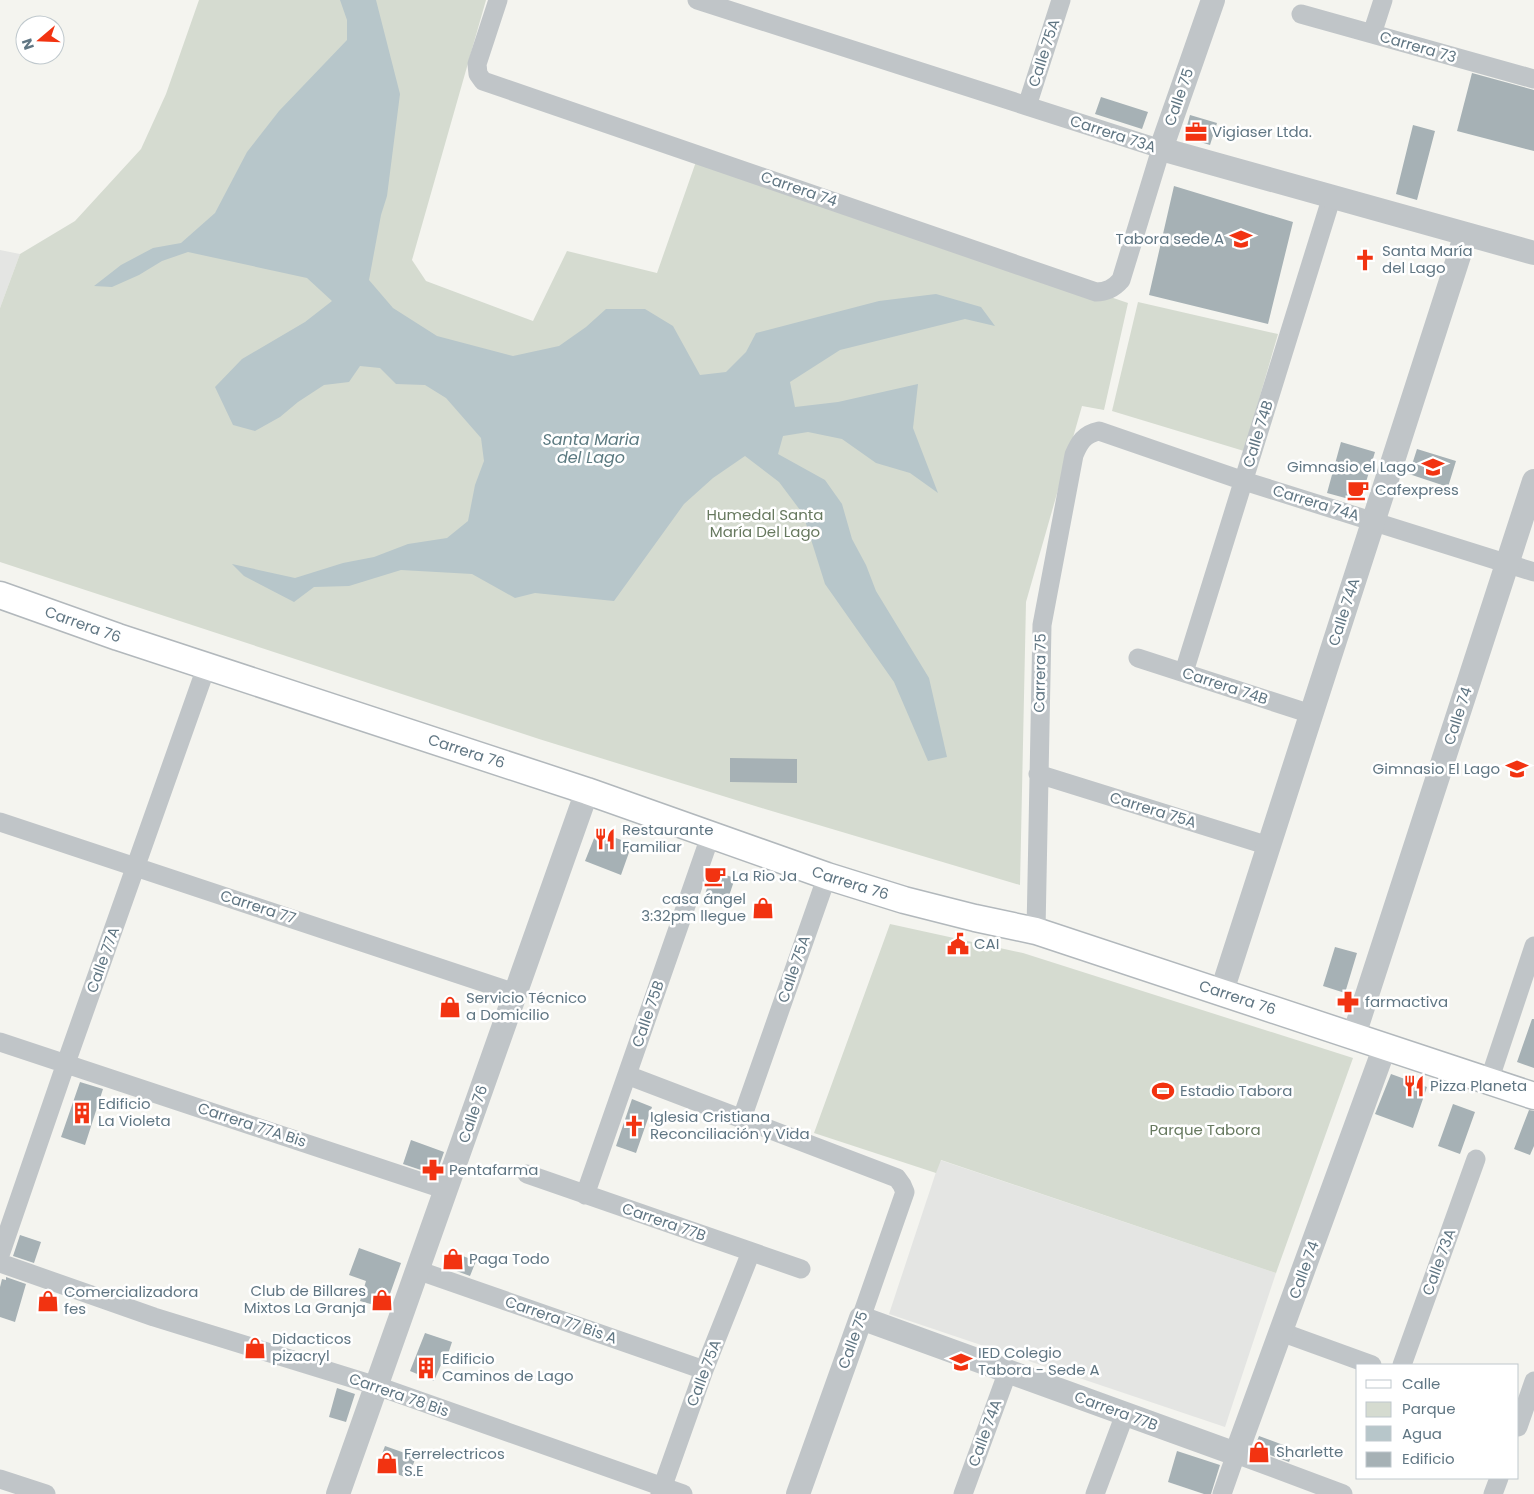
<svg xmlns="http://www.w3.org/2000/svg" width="1534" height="1494" viewBox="0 0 1534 1494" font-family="Poppins,sans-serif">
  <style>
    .built { fill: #e4e5e3 }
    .green { fill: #d5dbd0 }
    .water { fill: #b7c6ca }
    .building { fill: #a6b1b5 }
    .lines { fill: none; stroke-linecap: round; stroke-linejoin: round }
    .secondary-casing { stroke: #b2b8bc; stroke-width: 29 }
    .minor { stroke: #c0c5c8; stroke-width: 19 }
    .tertiary { stroke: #c0c5c8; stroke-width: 24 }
    .secondary { stroke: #fff; stroke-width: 26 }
    .labels { text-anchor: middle; stroke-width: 5; stroke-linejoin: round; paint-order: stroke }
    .street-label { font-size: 15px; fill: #607683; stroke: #fff }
    .poi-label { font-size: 15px; fill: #607683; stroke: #fff; text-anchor: start }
    .park-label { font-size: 15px; fill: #67795f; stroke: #fff }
    .water-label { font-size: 16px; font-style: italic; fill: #5b7a81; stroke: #fff }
  </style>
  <rect width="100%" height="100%" fill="#f4f4ef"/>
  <path class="built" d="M 0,250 L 20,254 L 0,308 Z
    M 940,1160 L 1276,1273 L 1225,1427 L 889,1314 Z"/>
  <path class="green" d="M 199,0 L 486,0 L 412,260 L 426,281 L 533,321 L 567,251 L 657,273 L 698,156 L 1128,303 L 1104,410 L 1082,406 L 1026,602 L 1020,885 L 765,809 L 539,739 L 0,562 L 0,308 L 20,254 L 75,221 L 141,149 L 166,94 Z
    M 1138,302 L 1278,334 L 1244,451 L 1112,411 Z
    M 890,924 L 1023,953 L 1353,1058 L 1276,1273 L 941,1160 L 936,1173 L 814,1133 Z"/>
  <path class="water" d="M 340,0 L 376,0 L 400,94 L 387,196 L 381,215 L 369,280 L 393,308 L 437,336 L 513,356 L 559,346 L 586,327 L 606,309 L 645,309 L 673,326 L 700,375 L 726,372 L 746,352 L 756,333 L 879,301 L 936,294 L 981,307 L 995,326 L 965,319 L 840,350 L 790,382 L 795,407 L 838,402 L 918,384 L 913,428 L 938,493 L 910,473 L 876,463 L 842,439 L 808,432 L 783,436 L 778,454 L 825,480 L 842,504 L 852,539 L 866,565 L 876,591 L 929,678 L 947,757 L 928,761 L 894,682 L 825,584 L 803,514 L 779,482 L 745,456 L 713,478 L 684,504 L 614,601 L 535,593 L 515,598 L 472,574 L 401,570 L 349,586 L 314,587 L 294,602 L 244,576 L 232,564 L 295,578 L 343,563 L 374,557 L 408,544 L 447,538 L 468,521 L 475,485 L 484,461 L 481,438 L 446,398 L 425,385 L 396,384 L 380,368 L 360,366 L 349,382 L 324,385 L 298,402 L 280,417 L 255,431 L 233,425 L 215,387 L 242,359 L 305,322 L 332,301 L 307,278 L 188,252 L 162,261 L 139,275 L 112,287 L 94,286 L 121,265 L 153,248 L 181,243 L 215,213 L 247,152 L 279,111 L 347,40 L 347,20 Z"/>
  <path class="building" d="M 1472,73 L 1534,90 L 1534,151 L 1457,131 Z
    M 1101,97 L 1148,112 L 1142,129 L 1095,114 Z
    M 1190,115 L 1217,123 L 1210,145 L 1184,137 Z
    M 1413,125 L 1435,131 L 1417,200 L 1396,194 Z
    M 1174,186 L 1293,222 L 1268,324 L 1149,295 Z
    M 1341,442 L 1375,452 L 1360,502 L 1327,493 Z
    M 1417,449 L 1456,461 L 1448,487 L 1409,474 Z
    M 730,758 L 797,759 L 797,783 L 730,782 Z
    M 597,831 L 632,844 L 621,875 L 585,861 Z
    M 713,871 L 735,878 L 727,902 L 705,894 Z
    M 1335,947 L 1357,953 L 1345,993 L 1323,986 Z
    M 1532,1019 L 1534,1019 L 1534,1068 L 1517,1062 Z
    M 1391,1074 L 1427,1087 L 1413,1128 L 1375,1114 Z
    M 80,1082 L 103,1089 L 85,1145 L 61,1137 Z
    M 632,1099 L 652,1107 L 636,1153 L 616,1146 Z
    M 1453,1104 L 1475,1112 L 1460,1154 L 1438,1146 Z
    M 1529,1110 L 1534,1111 L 1534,1146 L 1530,1155 L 1514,1149 Z
    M 411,1140 L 444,1152 L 436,1175 L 403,1164 Z
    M 20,1235 L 41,1242 L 34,1263 L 13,1256 Z
    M 359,1248 L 401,1263 L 385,1308 L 360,1301 L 366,1281 L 349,1275 Z
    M 452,1252 L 476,1261 L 470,1276 L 451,1269 L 448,1264 Z
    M 6,1277 L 26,1284 L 15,1322 L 0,1317 L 0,1287 L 2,1279 L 6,1280 Z
    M 425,1333 L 452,1342 L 448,1354 L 446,1353 L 434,1381 L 410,1371 Z
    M 337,1388 L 355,1394 L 346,1422 L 329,1417 Z
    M 1259,1436 L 1294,1449 L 1289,1462 L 1254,1449 Z
    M 385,1446 L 416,1457 L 408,1478 L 377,1467 Z
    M 1177,1451 L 1220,1465 L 1211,1494 L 1204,1494 L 1168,1482 Z"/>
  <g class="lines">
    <g class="secondary-casing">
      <g id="secondary">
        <path id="s1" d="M 0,595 L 118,637 L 587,791 L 827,876 L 904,900 L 975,918 L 1036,931 L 1534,1096"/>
      </g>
    </g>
    <path class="minor" d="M 498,0 L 477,64 L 478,74 L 483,81 L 1096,292 C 1107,292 1114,288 1121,280 L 1161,149 L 697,0
      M 1301,14 L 1534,79
      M 1372,34 L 1383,0
      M 1027,106 L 1061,0
      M 1138,658 L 1311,714
      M 1184,672 L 1332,196
      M 1038,774 L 1269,846
      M 0,822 L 515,993
      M 1036,931 L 1042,625 L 1074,455 C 1079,443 1084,434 1099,431 L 1244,481 L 1534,572
      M 0,1042 L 446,1190
      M 627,1075 L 897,1178 L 902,1185 L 905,1192 L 861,1318
      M 1489,1081 L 1534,946
      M 742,1118 L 827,876
      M 527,1174 L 801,1269
      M 585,1195 L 711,834
      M 0,1255 L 66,1063 L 207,665
      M 0,1263 L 154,1317 L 377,1386 L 683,1494
      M 417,1270 L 704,1370
      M 1281,1332 L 1372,1365
      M 1402,1365 L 1476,1159
      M 1518,1427 L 1534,1381
      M 0,1479 L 46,1494
      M 660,1494 L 704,1370 L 751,1252
      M 963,1494 L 1008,1371
      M 1095,1494 L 1125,1414
      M 1222,1494 L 1236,1454 L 1343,1494
      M 1493,1494 L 1499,1478"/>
    <path class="tertiary" d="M 1213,0 L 1161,149 L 1534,253
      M 1222,991 L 1466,234
      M 1354,1035 L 1534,481
      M 338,1494 L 587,791
      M 798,1494 L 861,1318 L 1236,1454 L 1385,1046"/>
    <use href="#secondary" class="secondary"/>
  </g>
  <defs>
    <g id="office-bare" transform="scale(1.725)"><path d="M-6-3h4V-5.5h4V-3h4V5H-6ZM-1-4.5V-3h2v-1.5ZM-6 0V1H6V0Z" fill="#f23311" stroke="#fff" stroke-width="2.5" paint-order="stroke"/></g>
    <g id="school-bare" transform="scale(1.725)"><path d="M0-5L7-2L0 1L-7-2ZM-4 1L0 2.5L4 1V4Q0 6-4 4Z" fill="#f23311" stroke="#fff" stroke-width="2.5" paint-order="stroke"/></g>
    <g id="church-bare" transform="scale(1.725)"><path d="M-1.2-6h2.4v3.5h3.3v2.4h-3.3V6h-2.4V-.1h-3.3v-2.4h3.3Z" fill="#f23311" stroke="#fff" stroke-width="2.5" paint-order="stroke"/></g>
    <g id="cafe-bare" transform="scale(1.725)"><path d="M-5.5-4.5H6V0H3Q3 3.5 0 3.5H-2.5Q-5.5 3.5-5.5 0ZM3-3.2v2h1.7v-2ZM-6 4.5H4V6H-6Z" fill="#f23311" stroke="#fff" stroke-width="2.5" paint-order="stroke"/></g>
    <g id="restaurant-bare" transform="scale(1.725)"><path d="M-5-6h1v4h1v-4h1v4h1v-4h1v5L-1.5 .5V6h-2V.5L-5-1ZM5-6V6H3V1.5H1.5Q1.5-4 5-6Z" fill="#f23311" stroke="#fff" stroke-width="2.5" paint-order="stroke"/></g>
    <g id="shop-bare" transform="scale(1.725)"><path d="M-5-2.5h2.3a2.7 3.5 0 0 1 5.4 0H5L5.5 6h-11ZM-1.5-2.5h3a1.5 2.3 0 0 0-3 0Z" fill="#f23311" stroke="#fff" stroke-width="2.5" paint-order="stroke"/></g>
    <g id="civic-bare" transform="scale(1.725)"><path d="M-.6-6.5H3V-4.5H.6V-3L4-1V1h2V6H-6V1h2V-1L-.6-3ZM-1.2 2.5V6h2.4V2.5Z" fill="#f23311" stroke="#fff" stroke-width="2.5" paint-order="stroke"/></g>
    <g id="pharmacy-bare" transform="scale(1.725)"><path d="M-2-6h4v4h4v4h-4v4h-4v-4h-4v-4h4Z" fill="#f23311" stroke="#fff" stroke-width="2.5" paint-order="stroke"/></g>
    <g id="stadium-bare" transform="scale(1.725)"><path d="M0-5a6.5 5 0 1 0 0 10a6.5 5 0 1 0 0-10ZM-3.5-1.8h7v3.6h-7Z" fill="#f23311" stroke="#fff" stroke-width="2.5" paint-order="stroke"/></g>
    <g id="building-bare" transform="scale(1.725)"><path d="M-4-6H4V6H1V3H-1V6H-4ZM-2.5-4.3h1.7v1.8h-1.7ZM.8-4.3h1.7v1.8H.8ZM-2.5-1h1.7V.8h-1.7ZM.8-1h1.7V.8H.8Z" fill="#f23311" stroke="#fff" stroke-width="2.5" paint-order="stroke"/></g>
    <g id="university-bare" transform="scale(1.725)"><path d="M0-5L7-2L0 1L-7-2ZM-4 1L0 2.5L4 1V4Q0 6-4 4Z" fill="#f23311" stroke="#fff" stroke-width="2.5" paint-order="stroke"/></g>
  </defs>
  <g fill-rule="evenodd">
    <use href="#office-bare" x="1196" y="132"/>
    <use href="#school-bare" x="1241" y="239"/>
    <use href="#church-bare" x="1365" y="260"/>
    <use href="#school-bare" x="1433" y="467"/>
    <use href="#cafe-bare" x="1358" y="490"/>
    <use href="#school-bare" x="1517" y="769"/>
    <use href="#restaurant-bare" x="605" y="839"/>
    <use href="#cafe-bare" x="715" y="876"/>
    <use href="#shop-bare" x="763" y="908"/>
    <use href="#civic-bare" x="958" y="944"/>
    <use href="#pharmacy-bare" x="1348" y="1002"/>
    <use href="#shop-bare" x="450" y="1007"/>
    <use href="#restaurant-bare" x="1414" y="1086"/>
    <use href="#stadium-bare" x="1163" y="1091"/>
    <use href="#building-bare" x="82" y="1113"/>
    <use href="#church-bare" x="634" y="1126"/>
    <use href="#pharmacy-bare" x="433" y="1170"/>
    <use href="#shop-bare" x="453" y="1259"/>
    <use href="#shop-bare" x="382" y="1300"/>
    <use href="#shop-bare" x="48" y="1301"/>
    <use href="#shop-bare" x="255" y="1348"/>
    <use href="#university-bare" x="961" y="1362"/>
    <use href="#building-bare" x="426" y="1368"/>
    <use href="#shop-bare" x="1259" y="1452"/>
    <use href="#shop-bare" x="387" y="1463"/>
  </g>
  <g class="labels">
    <g class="street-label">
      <text transform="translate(1418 47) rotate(16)" y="5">Carrera 73</text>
      <text transform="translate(1044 53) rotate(-72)" y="5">Calle 75A</text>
      <text transform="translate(1179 97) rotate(-71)" y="5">Calle 75</text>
      <text transform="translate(1113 134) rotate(18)" y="5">Carrera 73A</text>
      <text transform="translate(799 189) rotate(19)" y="5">Carrera 74</text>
      <text transform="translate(1258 434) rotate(-73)" y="5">Calle 74B</text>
      <text transform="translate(1316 503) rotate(17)" y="5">Carrera 74A</text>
      <text transform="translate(1344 612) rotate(-72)" y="5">Calle 74A</text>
      <text dy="5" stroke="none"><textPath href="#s1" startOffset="88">Carrera 76</textPath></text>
      <text transform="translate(1040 673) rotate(-89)" y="5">Carrera 75</text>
      <text transform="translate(1225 686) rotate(18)" y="5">Carrera 74B</text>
      <text transform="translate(1458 716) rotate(-72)" y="5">Calle 74</text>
      <text dy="5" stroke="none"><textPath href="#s1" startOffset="492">Carrera 76</textPath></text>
      <text transform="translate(1153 810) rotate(17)" y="5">Carrera 75A</text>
      <text dy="5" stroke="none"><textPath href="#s1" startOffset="898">Carrera 76</textPath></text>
      <text transform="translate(258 907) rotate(18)" y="5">Carrera 77</text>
      <text transform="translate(103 960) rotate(-70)" y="5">Calle 77A</text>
      <text transform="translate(794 969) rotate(-71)" y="5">Calle 75A</text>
      <text dy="5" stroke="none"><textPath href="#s1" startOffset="1302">Carrera 76</textPath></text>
      <text transform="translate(648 1014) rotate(-71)" y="5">Calle 75B</text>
      <text transform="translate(473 1114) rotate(-71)" y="5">Calle 76</text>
      <text transform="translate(252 1125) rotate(18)" y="5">Carrera 77A Bis</text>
      <text transform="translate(664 1222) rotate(19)" y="5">Carrera 77B</text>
      <text transform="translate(1439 1262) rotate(-70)" y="5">Calle 73A</text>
      <text transform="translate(1304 1270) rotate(-70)" y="5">Calle 74</text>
      <text transform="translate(561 1320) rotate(19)" y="5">Carrera 77 Bis A</text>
      <text transform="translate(853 1340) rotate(-70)" y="5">Calle 75</text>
      <text transform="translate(704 1373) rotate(-69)" y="5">Calle 75A</text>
      <text transform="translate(399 1395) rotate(19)" y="5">Carrera 78 Bis</text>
      <text transform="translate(1116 1411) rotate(20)" y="5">Carrera 77B</text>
      <text transform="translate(985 1433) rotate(-70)" y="5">Calle 74A</text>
    </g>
    <g class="poi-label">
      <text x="1212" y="137">Vigiaser Ltda.</text>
      <text x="1224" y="244" text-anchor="end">Tabora sede A</text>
      <text x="1382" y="256">Santa María<tspan x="1382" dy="17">del Lago</tspan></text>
      <text x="1416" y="472" text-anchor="end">Gimnasio el Lago</text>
      <text x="1375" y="495">Cafexpress</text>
      <text x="1500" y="774" text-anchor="end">Gimnasio El Lago</text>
      <text x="622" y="835">Restaurante<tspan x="622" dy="17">Familiar</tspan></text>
      <text x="732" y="881">La Rio Ja</text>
      <text x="746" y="904" text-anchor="end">casa ángel<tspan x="746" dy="17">3:32pm llegue</tspan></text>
      <text x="974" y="949">CAI</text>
      <text x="466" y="1003">Servicio Técnico<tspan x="466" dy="17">a Domicilio</tspan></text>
      <text x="1365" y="1007">farmactiva</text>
      <text x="1430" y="1091">Pizza Planeta</text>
      <text x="1180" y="1096">Estadio Tabora</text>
      <text x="98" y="1109">Edificio<tspan x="98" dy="17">La Violeta</tspan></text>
      <text x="650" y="1122">Iglesia Cristiana<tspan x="650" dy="17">Reconciliación y Vida</tspan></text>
      <text x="449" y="1175">Pentafarma</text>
      <text x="469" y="1264">Paga Todo</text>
      <text x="366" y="1296" text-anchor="end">Club de Billares<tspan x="366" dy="17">Mixtos La Granja</tspan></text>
      <text x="64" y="1297">Comercializadora<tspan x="64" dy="17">fes</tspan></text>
      <text x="272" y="1344">Didacticos<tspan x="272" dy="17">pizacryl</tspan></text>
      <text x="978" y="1358">IED Colegio<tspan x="978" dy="17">Tabora - Sede A</tspan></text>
      <text x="442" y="1364">Edificio<tspan x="442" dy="17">Caminos de Lago</tspan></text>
      <text x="1276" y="1457">Sharlette</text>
      <text x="404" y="1459">Ferrelectricos<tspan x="404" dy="17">S.E</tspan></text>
    </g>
    <g class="park-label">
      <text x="765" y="520">Humedal Santa<tspan x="765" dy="17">María Del Lago</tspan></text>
      <text x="1205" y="1135">Parque Tabora</text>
    </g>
    <g class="water-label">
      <text x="591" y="445">Santa Maria<tspan x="591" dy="18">del Lago</tspan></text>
    </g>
  </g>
  <rect x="1356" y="1364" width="162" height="115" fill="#ffffff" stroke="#bfc8cd"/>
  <rect x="1366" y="1380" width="25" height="8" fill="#ffffff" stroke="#bfc8cd"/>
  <text x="1402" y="1389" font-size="15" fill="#607683">Calle</text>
  <rect x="1366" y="1402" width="25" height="15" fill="#d5dbd0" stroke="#bfc8cd"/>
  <text x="1402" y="1414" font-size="15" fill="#607683">Parque</text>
  <rect x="1366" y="1426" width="25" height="15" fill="#b7c6ca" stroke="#bfc8cd"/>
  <text x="1402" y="1439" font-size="15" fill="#607683">Agua</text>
  <rect x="1366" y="1452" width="25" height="15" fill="#a6b1b5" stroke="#bfc8cd"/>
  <text x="1402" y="1464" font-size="15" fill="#607683">Edificio</text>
  <g transform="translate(40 40) rotate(251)"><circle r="24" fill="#ffffff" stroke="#bfc8cd"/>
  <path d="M0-4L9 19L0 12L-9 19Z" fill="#f23311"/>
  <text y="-8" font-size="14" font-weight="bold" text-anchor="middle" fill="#607683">N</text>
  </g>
</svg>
